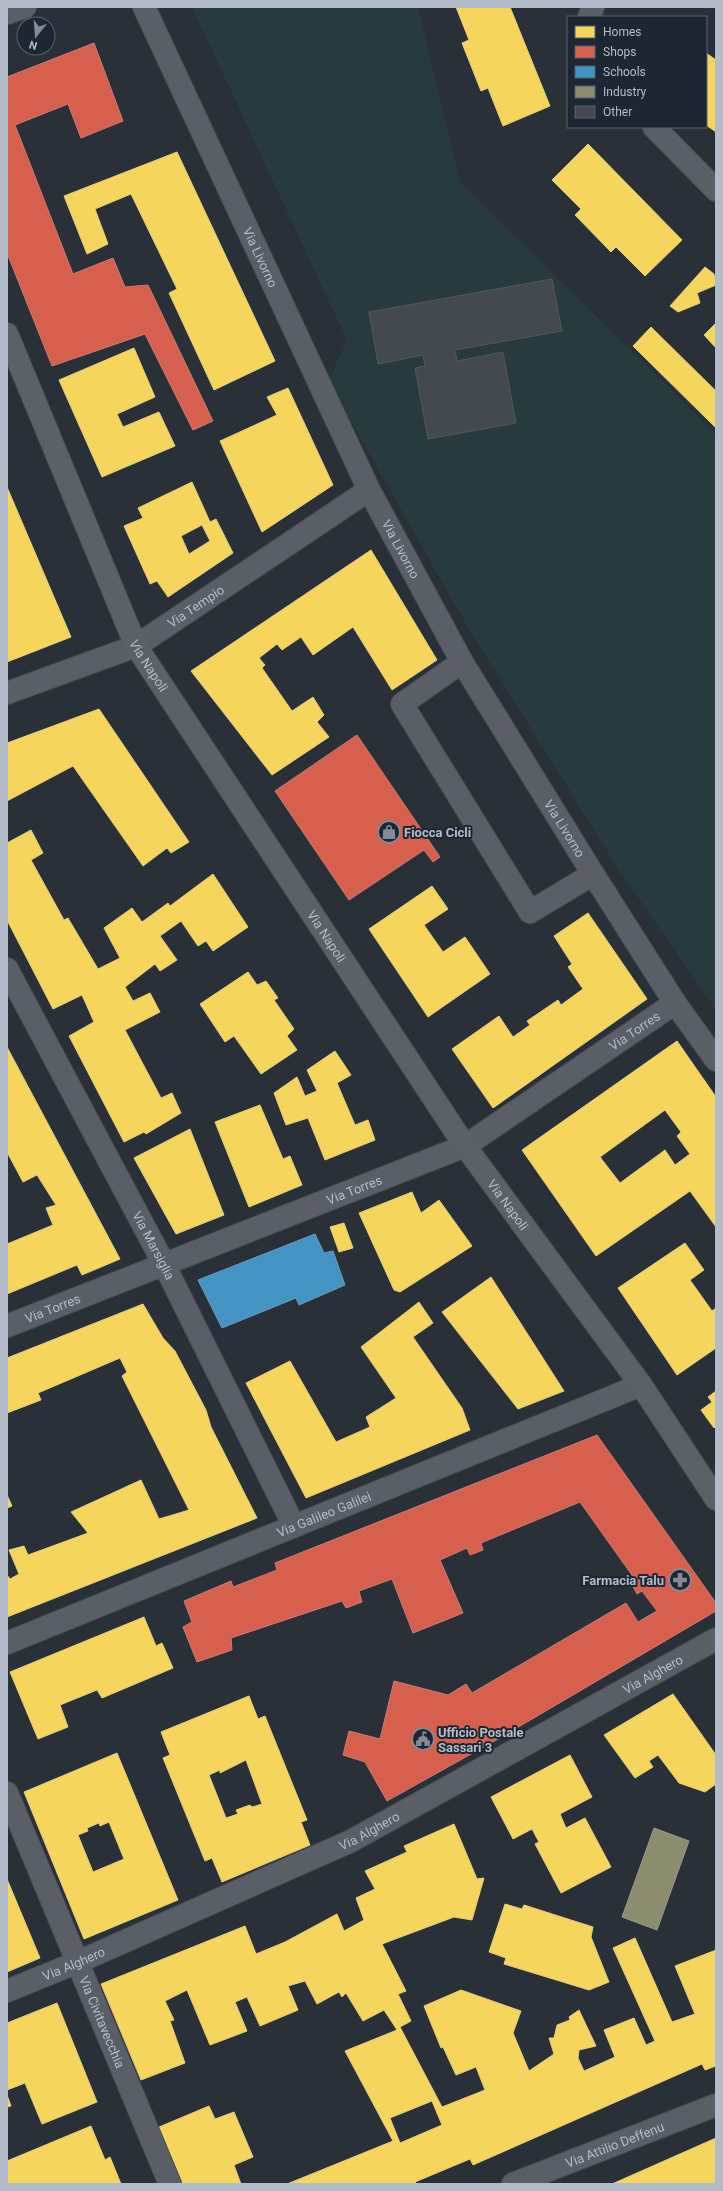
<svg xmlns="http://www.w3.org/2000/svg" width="723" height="2191" viewBox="0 0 723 2191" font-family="Roboto,sans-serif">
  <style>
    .green { fill: #273a3e }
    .homes { fill: #f6d55c; stroke: #e2ce7d; fill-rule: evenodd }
    .shops { fill: #d6604d; stroke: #cc7c72 }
    .schools { fill: #4393c3; stroke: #659fc5 }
    .industry { fill: #8c8c6e; stroke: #989a89 }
    .building { fill: #444950; stroke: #52575f }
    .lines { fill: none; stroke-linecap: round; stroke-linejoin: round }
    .minor-casing { stroke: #484c53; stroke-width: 24 }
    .major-casing { stroke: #484c55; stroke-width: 24 }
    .minor { stroke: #5a5e66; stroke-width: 22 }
    .major { stroke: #5c6168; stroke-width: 22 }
    .labels { text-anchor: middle; stroke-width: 4; stroke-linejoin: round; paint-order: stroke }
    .street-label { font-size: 13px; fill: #b4bcc9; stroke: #1d2633 }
    .poi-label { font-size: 13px; font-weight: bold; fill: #b4bcc9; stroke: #1d2633; text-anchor: start }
  </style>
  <rect width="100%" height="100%" fill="#2a3038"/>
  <path class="green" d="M 192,7 L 418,7 L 460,182 L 716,434 L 716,1010 L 619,870 L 466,624 L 328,381 L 347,340 Z"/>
  <path class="homes" d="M 456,7 L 510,7 L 550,106 L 503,126 L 488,88 L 481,91 L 462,43 L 469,40 Z
    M 706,53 L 716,60 L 716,132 L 706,125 Z
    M 588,144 L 682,240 L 645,276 L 616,247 L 611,252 L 575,215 L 581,209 L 552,180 Z
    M 177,152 L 275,361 L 214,390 L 169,293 L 177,289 L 131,194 L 95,209 L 108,244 L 87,254 L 64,196 Z
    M 705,267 L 714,274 L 716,285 L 697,293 L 700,303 L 678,312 L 670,306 Z
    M 716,323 L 716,348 L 704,335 Z
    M 651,327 L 716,391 L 716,428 L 633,346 Z
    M 134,348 L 155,397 L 117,414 L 123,427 L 159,412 L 175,446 L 102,477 L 59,380 Z
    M 288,388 L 333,485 L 262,532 L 220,441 L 277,415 L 267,397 Z
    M 192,482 L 210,522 L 216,519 L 233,553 L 168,597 L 157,581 L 150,584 L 124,526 L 143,518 L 138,508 ZM 202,525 L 210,541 L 189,554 L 181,536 Z
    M 7,487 L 71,637 L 7,662 Z
    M 371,550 L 437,660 L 392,690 L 353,627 L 313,655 L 301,637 L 282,650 L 277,644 L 259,658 L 265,665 L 262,668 L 292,711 L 313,697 L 324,715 L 317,722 L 329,737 L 272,775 L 191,671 Z
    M 99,709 L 189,842 L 171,853 L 167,848 L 143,866 L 73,766 L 7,801 L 7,743 Z
    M 31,830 L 43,853 L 31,860 L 64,920 L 68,918 L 98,969 L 120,958 L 104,928 L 132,908 L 142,922 L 168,903 L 170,906 L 213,874 L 248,927 L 213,951 L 206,941 L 198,946 L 181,921 L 160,936 L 177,960 L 160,971 L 155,964 L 125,987 L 133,1001 L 150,993 L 160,1012 L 125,1030 L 161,1098 L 172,1093 L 181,1113 L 146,1134 L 144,1132 L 124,1142 L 69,1036 L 94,1022 L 82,995 L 53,1009 L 7,920 L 7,843 Z
    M 432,886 L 448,909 L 424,925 L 443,952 L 465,937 L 490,974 L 428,1017 L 369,929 Z
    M 588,913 L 647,999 L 493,1108 L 452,1049 L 499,1016 L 513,1037 L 530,1025 L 527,1021 L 558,1000 L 561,1005 L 583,989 L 568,967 L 572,964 L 554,936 Z
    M 248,972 L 257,985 L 266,981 L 278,998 L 274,1000 L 294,1029 L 287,1036 L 297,1050 L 261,1074 L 234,1036 L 225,1042 L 200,1004 Z
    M 677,1041 L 716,1097 L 716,1227 L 690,1191 L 596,1256 L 522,1150 ZM 665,1110 L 681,1132 L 677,1136 L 690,1154 L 675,1165 L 665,1150 L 620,1183 L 600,1157 Z
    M 7,1047 L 120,1259 L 82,1275 L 77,1265 L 7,1294 L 7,1244 L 53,1225 L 46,1208 L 56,1205 L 37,1175 L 23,1182 L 7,1152 Z
    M 335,1051 L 351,1075 L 337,1083 L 355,1125 L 368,1120 L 375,1140 L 325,1160 L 308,1118 L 286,1125 L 274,1093 L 297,1077 L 305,1096 L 317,1091 L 307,1070 Z
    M 260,1105 L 283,1159 L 290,1156 L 302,1185 L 249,1207 L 215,1122 Z
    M 190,1129 L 224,1215 L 176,1234 L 134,1158 Z
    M 412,1192 L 421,1213 L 439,1200 L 472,1246 L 400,1292 L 394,1290 L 359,1213 Z
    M 344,1223 L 353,1248 L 339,1252 L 330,1227 Z
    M 685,1243 L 704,1270 L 690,1280 L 712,1311 L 716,1308 L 716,1348 L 677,1375 L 618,1288 Z
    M 491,1277 L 564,1391 L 518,1409 L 442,1312 Z
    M 419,1302 L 433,1323 L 413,1337 L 462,1408 L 470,1430 L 306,1498 L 246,1383 L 290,1361 L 336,1442 L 370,1427 L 366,1417 L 396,1398 L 361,1347 Z
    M 143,1304 L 163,1338 L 175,1351 L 206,1410 L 211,1427 L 257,1518 L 7,1617 L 7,1575 L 10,1579 L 19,1574 L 9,1550 L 24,1546 L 28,1555 L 88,1533 L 71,1512 L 141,1480 L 159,1519 L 189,1510 L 122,1376 L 127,1372 L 120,1358 L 38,1393 L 41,1400 L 7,1413 L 7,1358 Z
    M 716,1391 L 716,1426 L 714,1428 L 701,1410 L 712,1402 L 708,1397 Z
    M 7,1495 L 12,1506 L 7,1508 Z
    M 144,1617 L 156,1646 L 162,1643 L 173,1668 L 102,1698 L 97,1690 L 60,1705 L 68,1727 L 38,1739 L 10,1672 Z
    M 673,1694 L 716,1755 L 716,1784 L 705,1792 L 679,1783 L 658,1755 L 649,1761 L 653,1767 L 635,1778 L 604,1735 Z
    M 249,1696 L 258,1719 L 265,1716 L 307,1820 L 301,1822 L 310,1845 L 222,1882 L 212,1858 L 205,1861 L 163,1758 L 170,1755 L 161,1732 ZM 246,1760 L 262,1804 L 252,1807 L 250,1805 L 236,1810 L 238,1814 L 226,1818 L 209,1775 L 220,1770 L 220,1773 Z
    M 117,1753 L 178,1900 L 84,1939 L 24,1792 ZM 109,1822 L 124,1859 L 93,1872 L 78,1835 L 88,1831 L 87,1828 L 99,1823 L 100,1826 Z
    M 570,1755 L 592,1797 L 560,1814 L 566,1828 L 585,1818 L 611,1867 L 561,1893 L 535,1844 L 539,1842 L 532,1829 L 513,1839 L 491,1797 Z
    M 454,1824 L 477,1879 L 484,1878 L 472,1920 L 454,1917 L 382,1944 L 406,1991 L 398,1994 L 411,2021 L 400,2027 L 442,2107 L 485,2090 L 476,2067 L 456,2075 L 443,2047 L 441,2048 L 424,2006 L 461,1990 L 521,2011 L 513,2033 L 529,2071 L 554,2054 L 549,2038 L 554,2038 L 557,2025 L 570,2020 L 569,2017 L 579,2010 L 596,2046 L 579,2050 L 578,2058 L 584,2071 L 615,2057 L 604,2030 L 634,2018 L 646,2045 L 655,2041 L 613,1948 L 635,1938 L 672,2022 L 695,2014 L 675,1966 L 716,1950 L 716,2066 L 705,2070 L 702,2064 L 473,2165 L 470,2159 L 415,2182 L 417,2184 L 287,2184 L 393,2141 L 345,2051 L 397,2030 L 384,2010 L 363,2021 L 346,1993 L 342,1997 L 339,1992 L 317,2004 L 305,1981 L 288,1986 L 298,2010 L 260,2026 L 247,1997 L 235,2002 L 247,2031 L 210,2045 L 187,1990 L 165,2001 L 174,2020 L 170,2021 L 185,2063 L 141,2080 L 101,1984 L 245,1926 L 256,1954 L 285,1942 L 337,1914 L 344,1931 L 364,1920 L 356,1898 L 375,1889 L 365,1871 L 407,1852 L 404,1846 ZM 432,2101 L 442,2125 L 400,2143 L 390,2118 Z
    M 7,1879 L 40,1958 L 7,1972 Z
    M 505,1904 L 522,1909 L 524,1905 L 593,1927 L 591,1937 L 609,1982 L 589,1990 L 504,1964 L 506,1958 L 489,1952 Z
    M 57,2003 L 97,2102 L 42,2124 L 25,2083 L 7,2090 L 7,2023 Z
    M 7,2095 L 11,2106 L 7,2107 Z
    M 209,2106 L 215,2119 L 234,2112 L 253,2157 L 234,2165 L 241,2184 L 182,2184 L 159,2127 Z
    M 91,2126 L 105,2160 L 110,2157 L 121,2184 L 7,2184 L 7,2161 Z
    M 716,2138 L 716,2184 L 612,2184 Z"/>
  <path class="shops" d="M 94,43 L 123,121 L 81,138 L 68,104 L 15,125 L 73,274 L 113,258 L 125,287 L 148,285 L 213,421 L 193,430 L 145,334 L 52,366 L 7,253 L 7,77 Z
    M 357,735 L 440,857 L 433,862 L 424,850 L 349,900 L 275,791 Z
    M 597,1435 L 716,1603 L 716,1611 L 498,1739 L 387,1801 L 365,1762 L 343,1755 L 349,1731 L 380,1739 L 394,1681 L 448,1695 L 466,1684 L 472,1693 L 626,1603 L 638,1622 L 657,1611 L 642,1591 L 637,1594 L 630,1581 L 634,1578 L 580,1502 L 481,1543 L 483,1550 L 470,1555 L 467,1548 L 440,1560 L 463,1613 L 413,1633 L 392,1579 L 359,1591 L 362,1602 L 346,1608 L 342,1601 L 231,1638 L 232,1650 L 197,1662 L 183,1627 L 192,1622 L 184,1601 L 231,1581 L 233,1587 L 277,1570 L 275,1563 Z"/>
  <path class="schools" d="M 315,1234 L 324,1253 L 333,1251 L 345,1285 L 299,1305 L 296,1298 L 222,1328 L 198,1280 Z"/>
  <path class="industry" d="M 654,1828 L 689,1841 L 657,1930 L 622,1917 Z"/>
  <path class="building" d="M 552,279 L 562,331 L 455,350 L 457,361 L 503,352 L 516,423 L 428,439 L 415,368 L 425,366 L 423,355 L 378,364 L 369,312 Z"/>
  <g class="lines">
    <g class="minor-casing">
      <g id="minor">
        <path id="s1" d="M 144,7 L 369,490 L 462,662 L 593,874 L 675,1003 L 716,1060"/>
        <path d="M 7,13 L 25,7"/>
        <path d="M 589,17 L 593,7"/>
        <path d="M 654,127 L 716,190"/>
        <path d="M 462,662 L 402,704 L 530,912 L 593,874"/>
        <path id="s2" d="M 7,693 L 136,646 L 369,490"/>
        <path id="s3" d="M 7,969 L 164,1264 L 294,1526"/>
        <path id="s4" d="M 7,1326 L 465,1146 L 675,1003"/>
        <path id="s5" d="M 7,1643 L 641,1385"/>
        <path id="s6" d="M 7,1793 L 170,2184"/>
        <path id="s7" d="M 7,1991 L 78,1962 L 351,1841 L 716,1639"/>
        <path id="s8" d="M 513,2184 L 716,2105"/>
      </g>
    </g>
    <g class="major-casing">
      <g id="major">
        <path id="s9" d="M 7,334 L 136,646 L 465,1146 L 641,1385 L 716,1499"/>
      </g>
    </g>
    <use href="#minor" class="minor"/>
    <use href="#major" class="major"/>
  </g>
  <defs>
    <g id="shop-ring" transform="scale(1.15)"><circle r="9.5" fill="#1d2633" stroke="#848b96" stroke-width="1.5"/><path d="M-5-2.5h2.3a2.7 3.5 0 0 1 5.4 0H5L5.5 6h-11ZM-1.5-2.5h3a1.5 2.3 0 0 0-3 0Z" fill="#848b96"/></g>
    <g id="pharmacy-ring" transform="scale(1.15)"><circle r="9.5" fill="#1d2633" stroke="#848b96" stroke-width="1.5"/><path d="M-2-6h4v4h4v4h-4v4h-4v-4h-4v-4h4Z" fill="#848b96"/></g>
    <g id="civic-ring" transform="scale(1.15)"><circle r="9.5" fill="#1d2633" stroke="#848b96" stroke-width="1.5"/><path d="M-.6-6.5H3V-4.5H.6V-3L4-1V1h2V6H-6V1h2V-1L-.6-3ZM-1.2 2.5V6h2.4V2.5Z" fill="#848b96"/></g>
  </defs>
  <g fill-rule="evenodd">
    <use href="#shop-ring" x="389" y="832"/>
    <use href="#pharmacy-ring" x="680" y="1580"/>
    <use href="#civic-ring" x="423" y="1739"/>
  </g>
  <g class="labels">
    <g class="street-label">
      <text dy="5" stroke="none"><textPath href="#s1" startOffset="276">Via Livorno</textPath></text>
      <text dy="5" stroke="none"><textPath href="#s1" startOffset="600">Via Livorno</textPath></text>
      <text dy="5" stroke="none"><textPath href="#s2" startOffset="209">Via Tempio</textPath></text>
      <text dy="5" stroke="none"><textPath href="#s9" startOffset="361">Via Napoli</textPath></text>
      <text dy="5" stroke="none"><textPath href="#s1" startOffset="924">Via Livorno</textPath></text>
      <text dy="5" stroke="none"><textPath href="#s9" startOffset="685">Via Napoli</textPath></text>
      <text dy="5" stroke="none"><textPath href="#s4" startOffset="697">Via Torres</textPath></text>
      <text dy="5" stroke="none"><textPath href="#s4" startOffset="373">Via Torres</textPath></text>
      <text dy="5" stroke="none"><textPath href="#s9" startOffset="1009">Via Napoli</textPath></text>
      <text dy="5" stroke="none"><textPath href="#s3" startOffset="313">Via Marsiglia</textPath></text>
      <text dy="5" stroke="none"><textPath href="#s4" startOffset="49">Via Torres</textPath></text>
      <text dy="5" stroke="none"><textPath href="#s5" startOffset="342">Via Galileo Galilei</textPath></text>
      <text dy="5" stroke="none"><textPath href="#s7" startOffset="720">Via Alghero</textPath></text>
      <text dy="5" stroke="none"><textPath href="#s7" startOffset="396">Via Alghero</textPath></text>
      <text dy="5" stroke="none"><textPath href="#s7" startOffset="72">Via Alghero</textPath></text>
      <text dy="5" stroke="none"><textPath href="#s6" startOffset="248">Via Civitavecchia</textPath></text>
      <text dy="5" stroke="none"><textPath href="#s8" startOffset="109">Via Attilio Deffenu</textPath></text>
    </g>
    <g class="poi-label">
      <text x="404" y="837">Fiocca Cicli</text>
      <text x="664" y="1585" text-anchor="end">Farmacia Talu</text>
      <text x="438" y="1737">Ufficio Postale<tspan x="438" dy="15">Sassari 3</tspan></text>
    </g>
  </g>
  <rect width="723" height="2191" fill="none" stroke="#b4bcc9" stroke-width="16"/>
  <rect x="567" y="16" width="140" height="112" fill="#1d2633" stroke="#59626f"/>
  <rect x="575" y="26" width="20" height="12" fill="#f6d55c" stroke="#59626f"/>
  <text x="603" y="36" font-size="12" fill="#b4bcc9">Homes</text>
  <rect x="575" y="46" width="20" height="12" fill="#d6604d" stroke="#59626f"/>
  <text x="603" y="56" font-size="12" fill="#b4bcc9">Shops</text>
  <rect x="575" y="66" width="20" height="12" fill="#4393c3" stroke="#59626f"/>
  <text x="603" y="76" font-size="12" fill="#b4bcc9">Schools</text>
  <rect x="575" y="86" width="20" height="12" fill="#8c8c6e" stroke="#59626f"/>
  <text x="603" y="96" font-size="12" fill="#b4bcc9">Industry</text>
  <rect x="575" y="106" width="20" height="12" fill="#444950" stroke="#59626f"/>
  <text x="603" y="116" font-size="12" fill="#b4bcc9">Other</text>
  <g transform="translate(36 36) rotate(197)"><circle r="19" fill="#1d2633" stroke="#59626f"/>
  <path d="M0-3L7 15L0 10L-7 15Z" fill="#848b96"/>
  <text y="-6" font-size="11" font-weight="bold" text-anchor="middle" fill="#b4bcc9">N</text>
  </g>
</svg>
